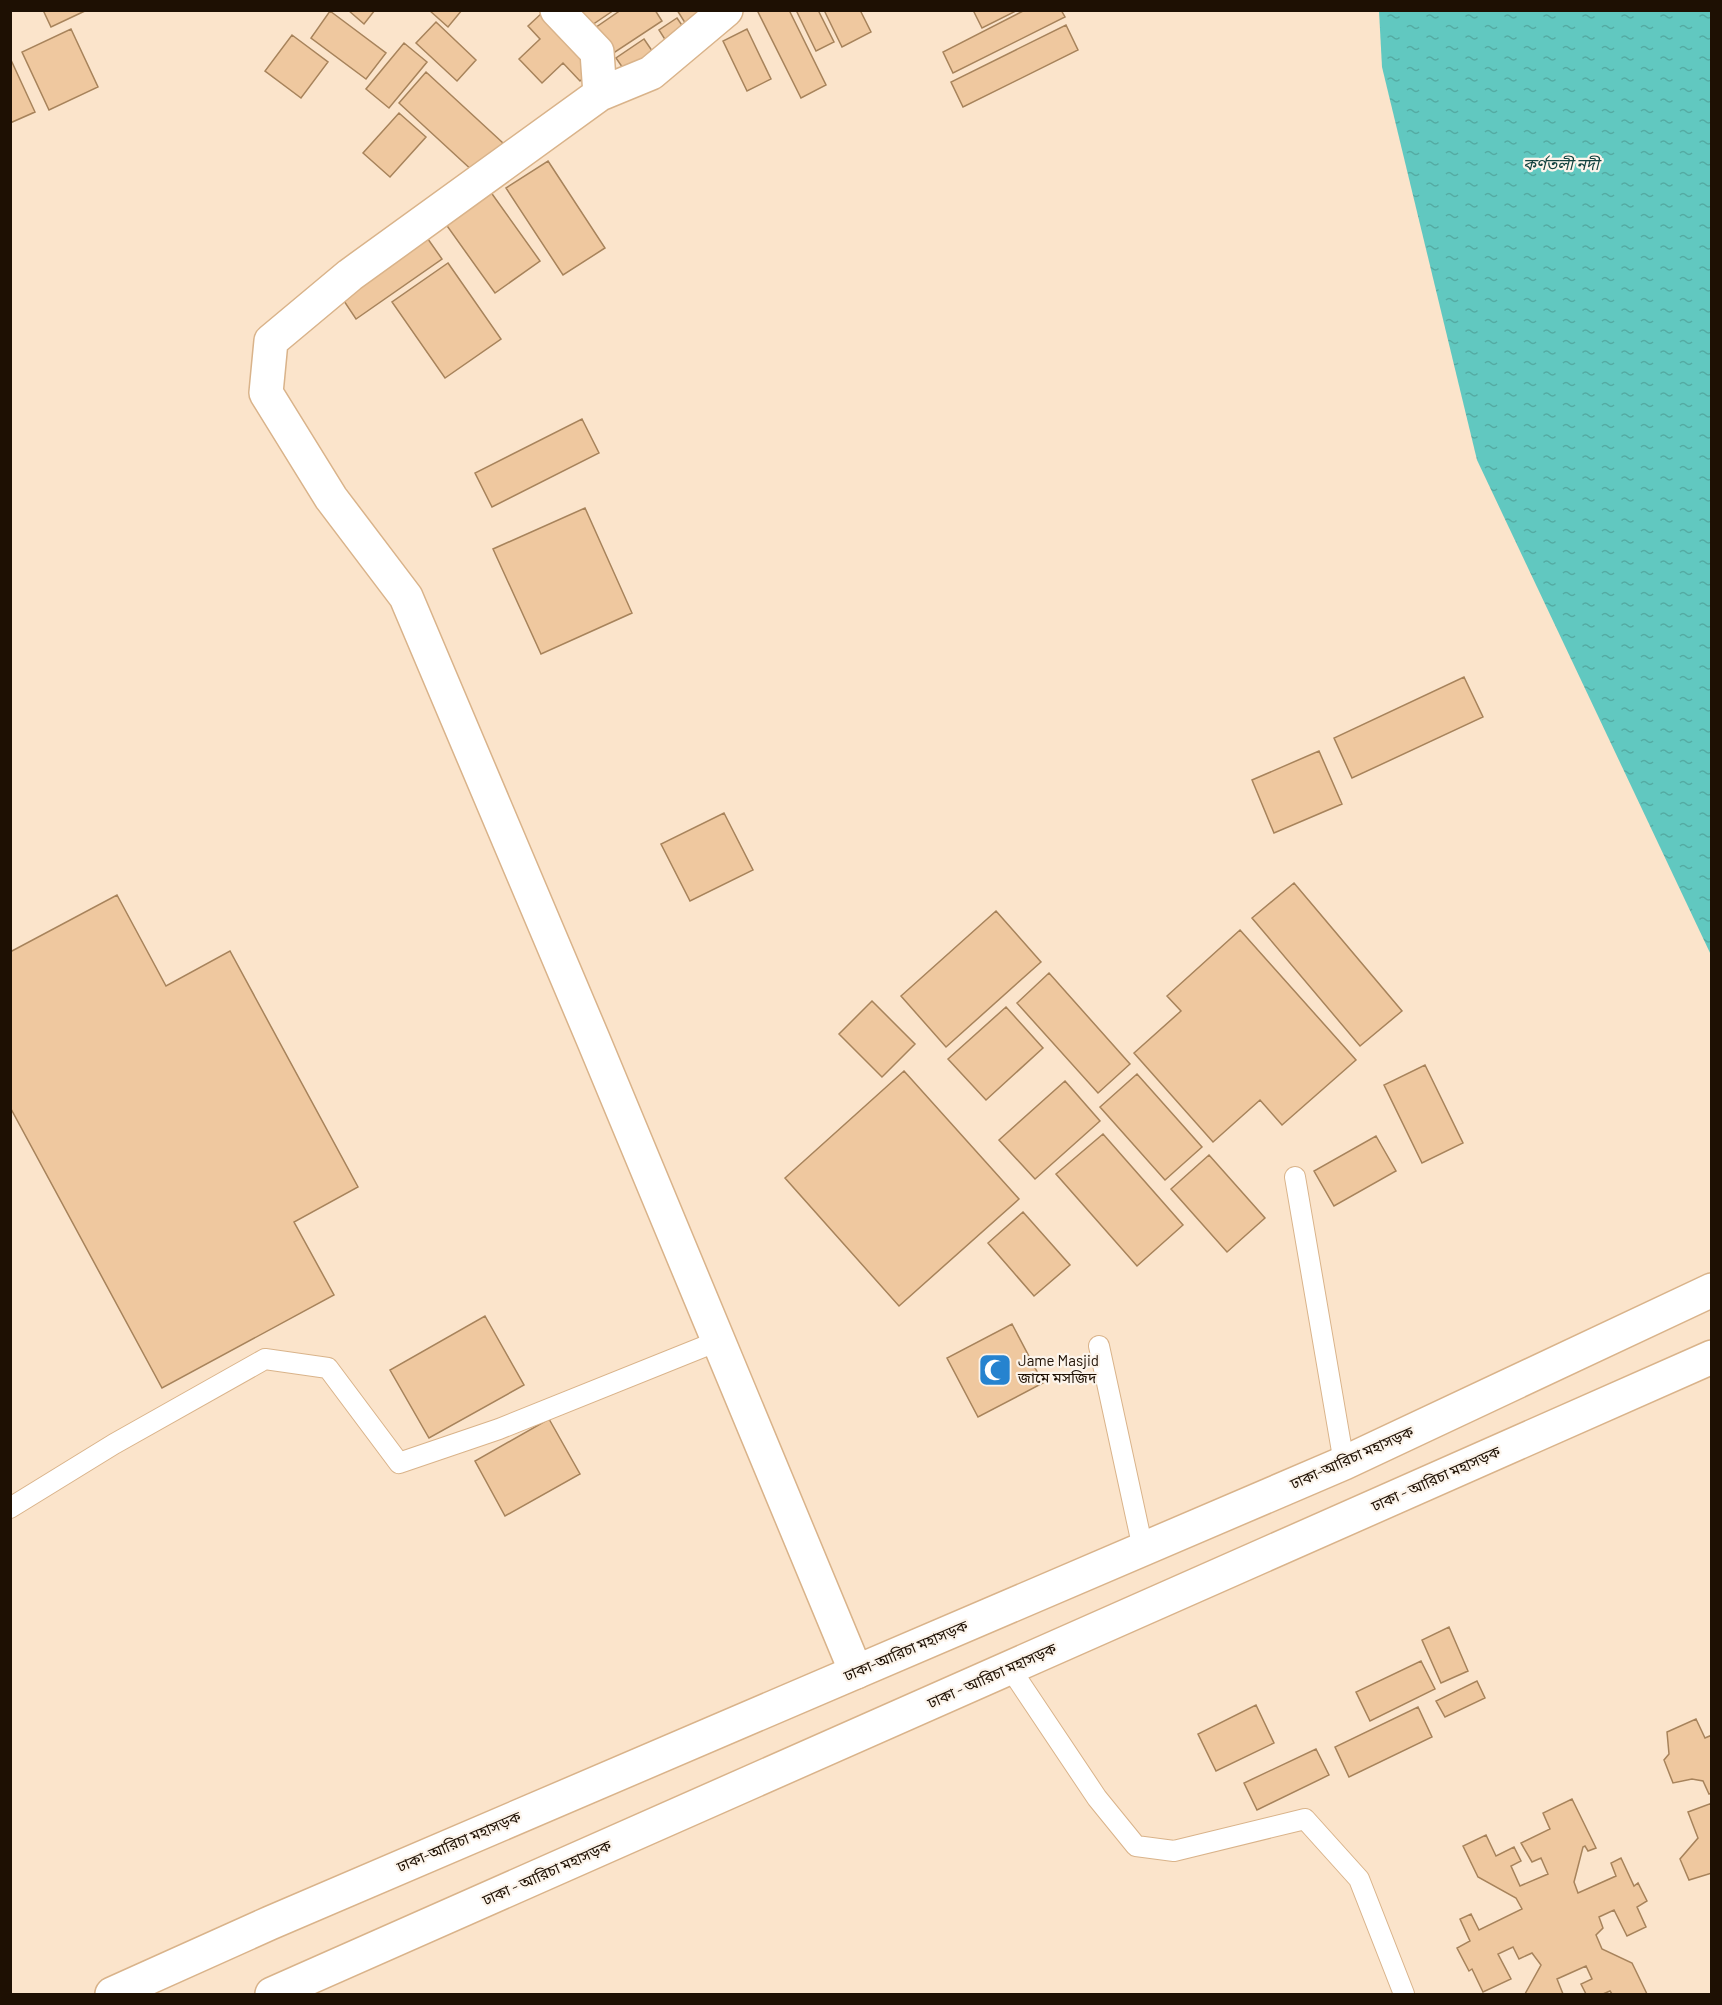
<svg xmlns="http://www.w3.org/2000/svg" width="1722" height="2005" viewBox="0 0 1722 2005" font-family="Barlow,'Noto Sans Bengali',sans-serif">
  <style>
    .water { fill: url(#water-ripples) }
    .building { fill: #efc89f; stroke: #a7835b; stroke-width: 1.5 }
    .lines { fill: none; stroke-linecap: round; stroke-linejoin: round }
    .service-casing { stroke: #d9b38a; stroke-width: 22 }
    .minor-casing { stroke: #d9b38a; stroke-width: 36 }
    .trunk-casing { stroke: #d9b38a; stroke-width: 36 }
    .service { stroke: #fff; stroke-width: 20 }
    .minor { stroke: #fff; stroke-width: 33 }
    .trunk { stroke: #fff; stroke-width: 33 }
    .labels { text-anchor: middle; stroke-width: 4.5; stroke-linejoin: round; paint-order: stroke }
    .poi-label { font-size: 15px; fill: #1e1003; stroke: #fcf4eb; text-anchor: start }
    .street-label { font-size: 15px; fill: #1e1003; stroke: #fcf4eb }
    .water-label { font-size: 16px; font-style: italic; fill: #12423f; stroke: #fcf4eb }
  </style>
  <defs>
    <pattern id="water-ripples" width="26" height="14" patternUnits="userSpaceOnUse" patternTransform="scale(1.5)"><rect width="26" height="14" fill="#61c8c0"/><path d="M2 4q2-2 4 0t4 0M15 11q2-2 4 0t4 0" fill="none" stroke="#54aba3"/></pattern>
  </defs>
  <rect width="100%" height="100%" fill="#fbe4cb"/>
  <path class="water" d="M 1379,11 L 1711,11 L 1711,955 L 1477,460 L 1382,67 Z"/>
  <path class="building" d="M 43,10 L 87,10 L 51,27 Z
    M 348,10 L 375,10 L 364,24 Z
    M 429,10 L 462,10 L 448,27 Z
    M 578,10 L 614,10 L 589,27 Z
    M 621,10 L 655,10 L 662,21 L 609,56 L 592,30 Z
    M 677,10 L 710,10 L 687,26 Z
    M 757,10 L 789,10 L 826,85 L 801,98 Z
    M 796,10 L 818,10 L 834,42 L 816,51 Z
    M 824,10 L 860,10 L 871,32 L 842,47 Z
    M 973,10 L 1018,10 L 982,28 Z
    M 1025,10 L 1061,10 L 1065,17 L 953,73 L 943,52 Z
    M 330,11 L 386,53 L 366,79 L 311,38 Z
    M 543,12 L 595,67 L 580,81 L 563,63 L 542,83 L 519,59 L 540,39 L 528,26 Z
    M 677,18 L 690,37 L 671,49 L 659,30 Z
    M 436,22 L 476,60 L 457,81 L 416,43 Z
    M 1066,25 L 1078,50 L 963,107 L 951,82 Z
    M 71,29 L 98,87 L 49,110 L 22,52 Z
    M 747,29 L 771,79 L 747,91 L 723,41 Z
    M 292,35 L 328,62 L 301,98 L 265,71 Z
    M 644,39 L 657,58 L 629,77 L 616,58 Z
    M 404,43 L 427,62 L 389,108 L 366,89 Z
    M 11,60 L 35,112 L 10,123 L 10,61 Z
    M 426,72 L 503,143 L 475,173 L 399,103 Z
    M 399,113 L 426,137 L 390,177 L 363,153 Z
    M 548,161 L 605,248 L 563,275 L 506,188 Z
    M 485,184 L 540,261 L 495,293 L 440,216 Z
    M 423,232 L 442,259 L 356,319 L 338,292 Z
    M 448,263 L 501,339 L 445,378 L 392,302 Z
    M 582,419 L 599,453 L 492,507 L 475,473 Z
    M 585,508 L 632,613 L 541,654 L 493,549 Z
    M 1464,677 L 1483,717 L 1352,778 L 1334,738 Z
    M 1319,751 L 1342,804 L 1274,833 L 1252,780 Z
    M 724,813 L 753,870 L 690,901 L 661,844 Z
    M 1294,883 L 1402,1011 L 1360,1046 L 1252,918 Z
    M 117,895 L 166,986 L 230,951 L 358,1187 L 294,1222 L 334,1295 L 162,1388 L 10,1107 L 10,952 Z
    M 996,911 L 1041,962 L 946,1047 L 901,996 Z
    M 1240,930 L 1356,1060 L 1282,1125 L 1260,1100 L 1213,1142 L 1134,1053 L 1181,1011 L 1167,996 Z
    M 1049,973 L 1130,1064 L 1098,1093 L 1017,1003 Z
    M 872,1001 L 915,1044 L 882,1077 L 839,1034 Z
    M 1006,1007 L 1043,1048 L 986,1100 L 948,1059 Z
    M 1425,1065 L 1463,1143 L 1422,1163 L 1384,1085 Z
    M 904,1071 L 1019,1199 L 899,1306 L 785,1178 Z
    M 1137,1074 L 1202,1147 L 1165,1180 L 1100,1107 Z
    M 1065,1081 L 1100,1121 L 1035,1179 L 999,1140 Z
    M 1103,1134 L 1183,1225 L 1137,1266 L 1056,1174 Z
    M 1376,1136 L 1396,1171 L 1334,1206 L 1314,1171 Z
    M 1209,1155 L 1265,1218 L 1227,1252 L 1171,1189 Z
    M 1023,1212 L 1070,1265 L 1034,1296 L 988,1243 Z
    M 485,1316 L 524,1385 L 429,1438 L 390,1370 Z
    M 1012,1324 L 1043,1383 L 978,1417 L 947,1358 Z
    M 549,1419 L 580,1474 L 505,1516 L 475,1461 Z
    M 1449,1627 L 1468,1671 L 1441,1683 L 1422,1640 Z
    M 1421,1661 L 1435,1689 L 1370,1721 L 1356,1692 Z
    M 1477,1681 L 1485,1698 L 1445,1717 L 1436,1701 Z
    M 1256,1705 L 1274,1743 L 1216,1771 L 1198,1734 Z
    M 1418,1707 L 1432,1737 L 1349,1777 L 1335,1747 Z
    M 1696,1719 L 1705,1738 L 1712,1735 L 1712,1793 L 1709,1794 L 1703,1781 L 1692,1779 L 1673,1783 L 1664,1760 L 1669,1754 L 1667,1732 Z
    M 1316,1749 L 1329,1775 L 1257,1810 L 1244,1783 Z
    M 1572,1799 L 1596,1848 L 1588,1851 L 1585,1846 L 1583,1847 L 1574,1882 L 1578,1893 L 1616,1876 L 1611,1863 L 1621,1858 L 1634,1886 L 1638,1883 L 1647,1901 L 1637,1907 L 1646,1927 L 1627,1936 L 1614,1910 L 1599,1917 L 1603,1928 L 1596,1935 L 1602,1949 L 1632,1963 L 1647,1994 L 1612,1994 L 1610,1991 L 1603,1994 L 1586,1994 L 1581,1984 L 1592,1979 L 1586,1966 L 1557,1979 L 1563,1994 L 1525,1994 L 1541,1965 L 1532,1953 L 1519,1959 L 1513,1947 L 1498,1954 L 1511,1979 L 1483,1992 L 1472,1969 L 1469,1971 L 1457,1948 L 1470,1941 L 1460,1919 L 1471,1914 L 1479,1930 L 1522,1909 L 1516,1898 L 1478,1877 L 1463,1846 L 1486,1835 L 1496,1856 L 1514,1847 L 1521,1861 L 1511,1866 L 1520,1886 L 1548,1874 L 1541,1858 L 1532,1862 L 1521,1843 L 1550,1829 L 1543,1813 Z
    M 1712,1803 L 1712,1873 L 1689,1880 L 1680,1859 L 1698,1838 L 1688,1812 Z"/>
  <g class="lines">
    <g class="service-casing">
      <path id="service" d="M 1295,1177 L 1344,1463
        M 1099,1346 L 1143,1549
        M 10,1508 L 114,1444 L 265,1359 L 328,1368 L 399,1463 L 499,1429 L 718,1341
        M 1010,1668 L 1097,1798 L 1136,1846 L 1174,1851 L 1305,1819 L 1359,1879 L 1404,1994"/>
    </g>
    <g class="minor-casing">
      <path id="minor" d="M 557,10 L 597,52 L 600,94 L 350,275 L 271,341 L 266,393 L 331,498 L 406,597 L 593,1039 L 856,1672
        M 600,94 L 651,73 L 726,10"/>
    </g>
    <g class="trunk-casing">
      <path id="trunk" d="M 112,1994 L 270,1923 L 1344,1463 L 1712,1290
        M 272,1994 L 1712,1357"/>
    </g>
    <use href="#service" class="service"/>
    <use href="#minor" class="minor"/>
    <use href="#trunk" class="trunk"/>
  </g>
  <defs>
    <g id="mosque-square" transform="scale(1.725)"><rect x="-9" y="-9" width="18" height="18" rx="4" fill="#2683cf" stroke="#fcf4eb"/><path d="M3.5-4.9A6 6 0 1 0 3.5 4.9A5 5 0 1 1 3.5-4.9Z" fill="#fff"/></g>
  </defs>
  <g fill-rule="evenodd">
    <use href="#mosque-square" x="995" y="1370"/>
  </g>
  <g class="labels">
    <g class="poi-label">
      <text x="1018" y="1366">Jame Masjid<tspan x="1018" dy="17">জামে মসজিদ</tspan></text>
    </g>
    <g class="street-label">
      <text transform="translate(1352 1458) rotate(-24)" y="5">ঢাকা-আরিচা মহাসড়ক</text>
      <text transform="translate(1436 1479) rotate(-24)" y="5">ঢাকা - আরিচা মহাসড়ক</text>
      <text transform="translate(906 1651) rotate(-23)" y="5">ঢাকা-আরিচা মহাসড়ক</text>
      <text transform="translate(992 1676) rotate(-24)" y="5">ঢাকা - আরিচা মহাসড়ক</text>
      <text transform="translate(459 1842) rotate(-23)" y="5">ঢাকা-আরিচা মহাসড়ক</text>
      <text transform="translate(547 1873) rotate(-24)" y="5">ঢাকা - আরিচা মহাসড়ক</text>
    </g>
    <g class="water-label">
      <text x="1561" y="170">কর্ণতলী নদী</text>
    </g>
  </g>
  <rect width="1722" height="2005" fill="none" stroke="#1e1003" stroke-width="24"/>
</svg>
